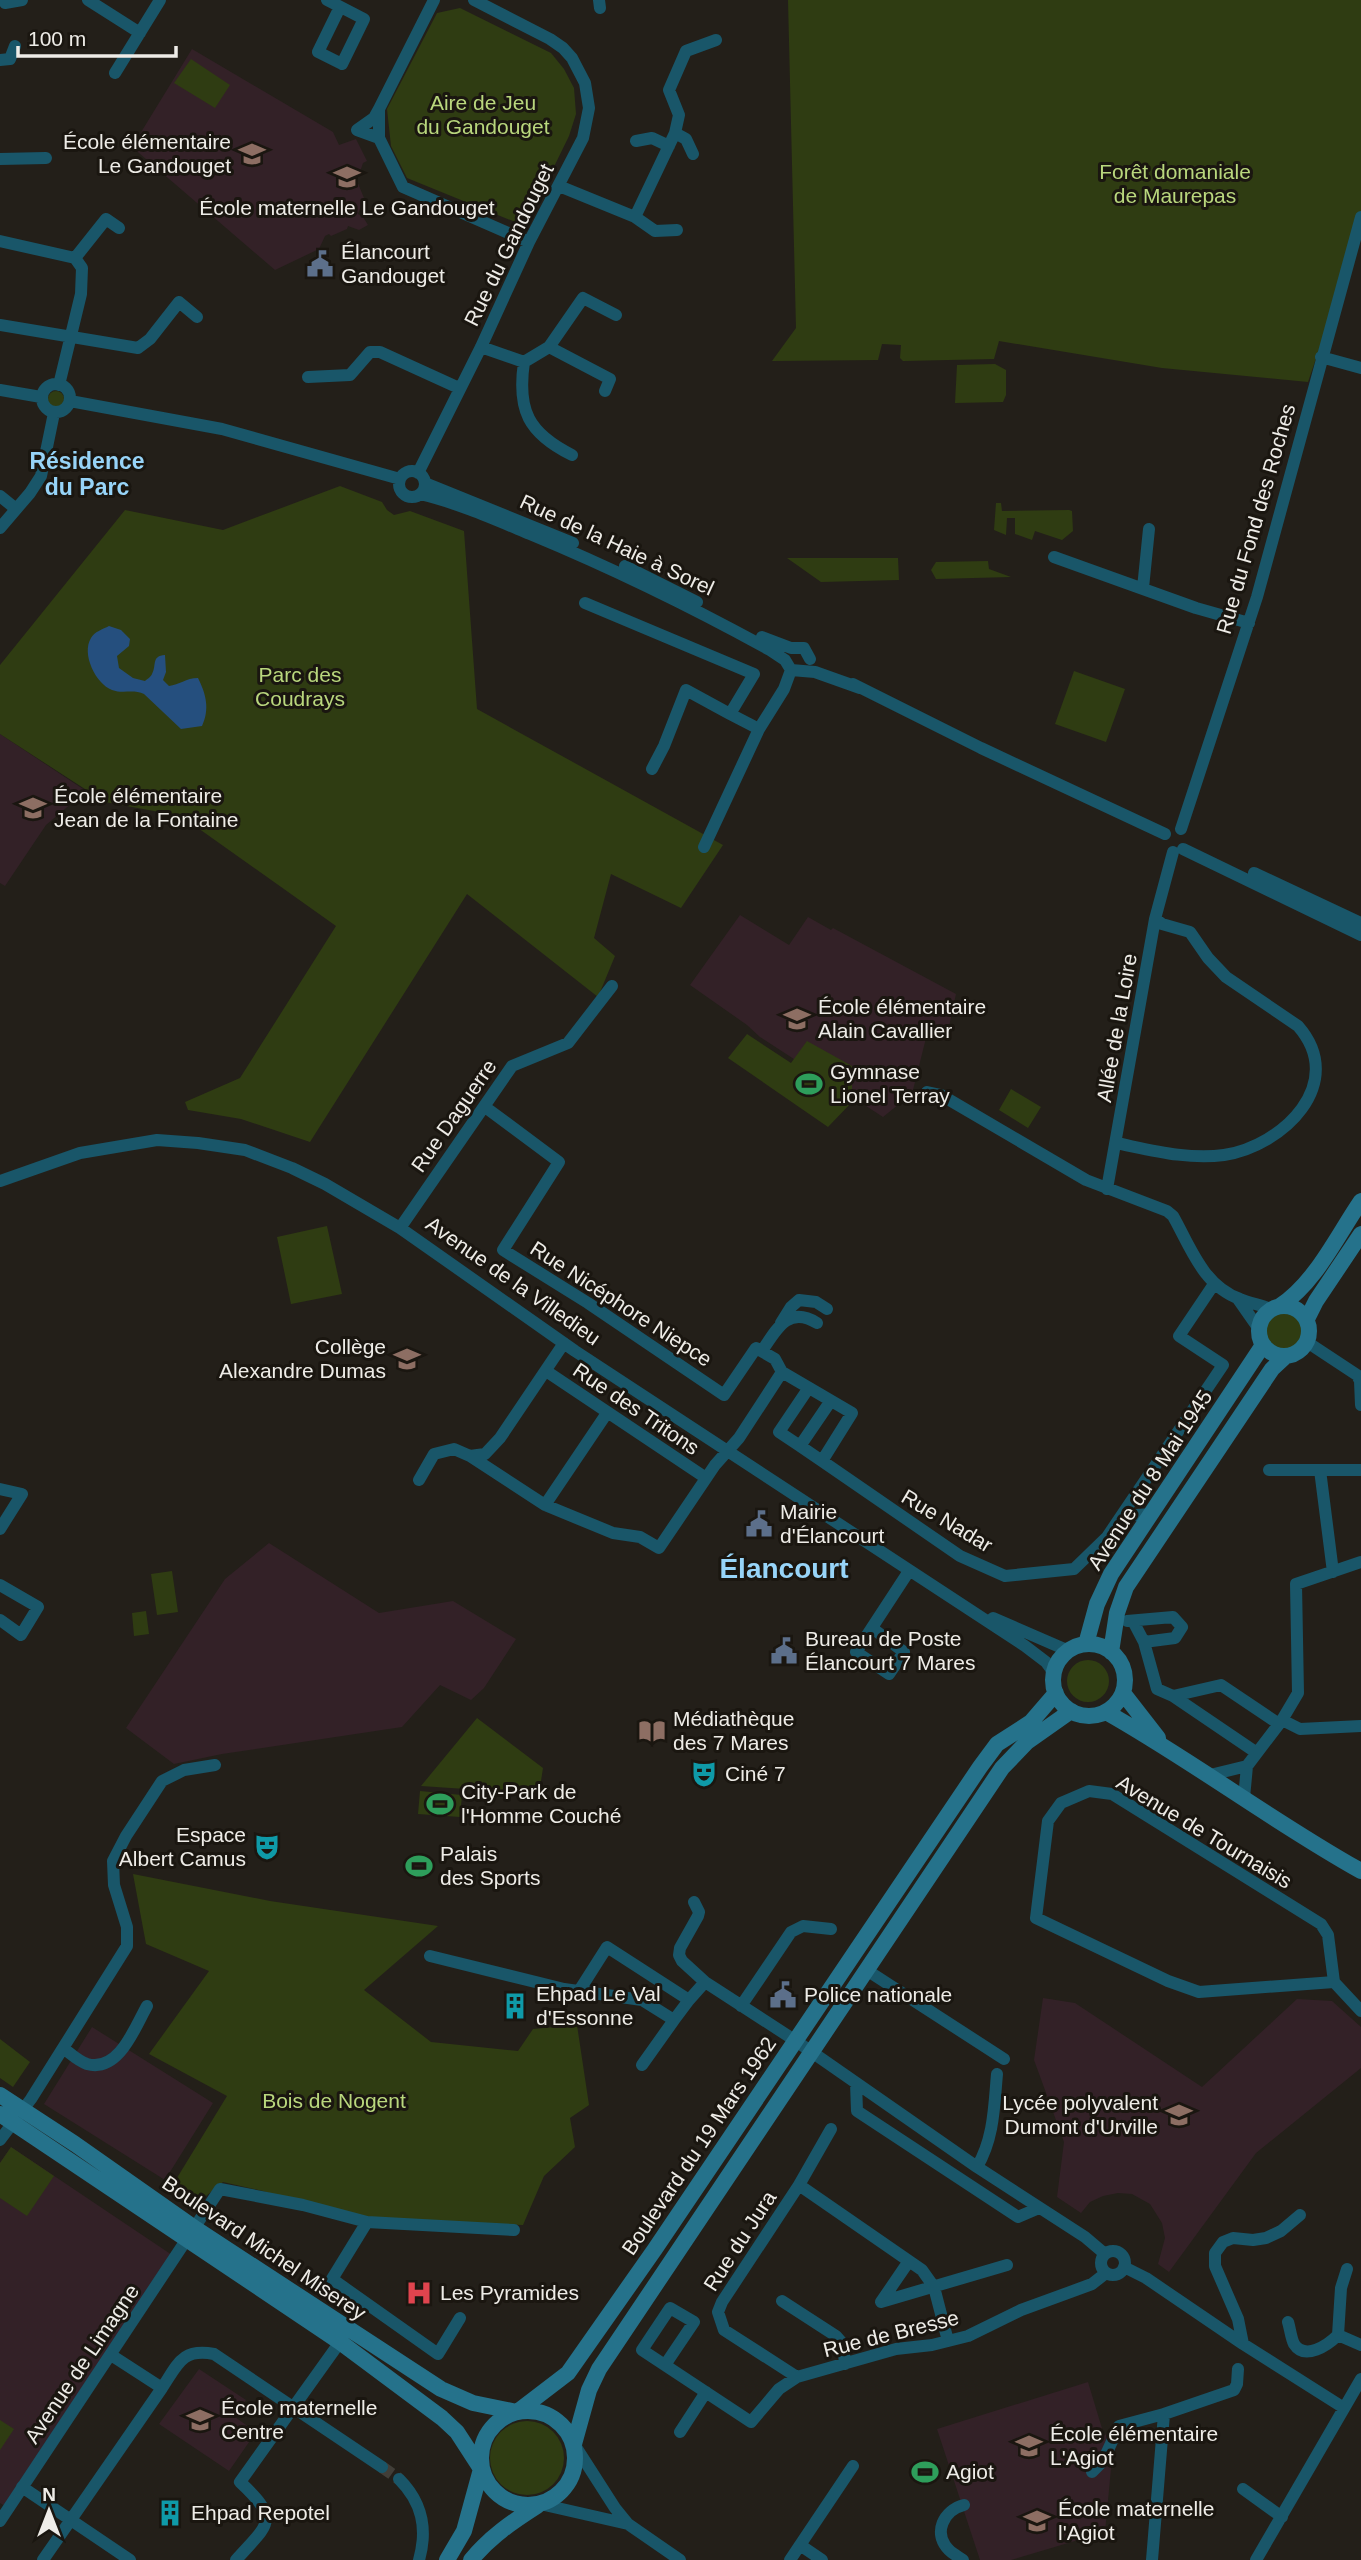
<svg xmlns="http://www.w3.org/2000/svg" width="1361" height="2560" viewBox="0 0 1361 2560" font-family="Arial,sans-serif">
  <style>
    .education { fill: #332127 }
    .green { fill: #2f3c12 }
    .water { fill: #254f7e }
    .lines { fill: none; stroke-linecap: round; stroke-linejoin: round }
    .street-tunnel { stroke: #413e38; stroke-width: 12; stroke-dasharray: 12 6; stroke-linecap: butt }
    .street { stroke: #195669; stroke-width: 12 }
    .secondary { stroke: #25728b; stroke-width: 16 }
    .labels { text-anchor: middle; stroke-width: 6; stroke-linejoin: round; paint-order: stroke }
    .park-label { font-size: 21px; fill: #b9d77d; stroke: #1a1610 }
    .poi-label { font-size: 21px; fill: #eeece7; stroke: #1a1610; text-anchor: start }
    .street-label { font-size: 21px; fill: #eeece7; stroke: #1a1610 }
    .neighbourhood-label { font-size: 23px; font-weight: bold; fill: #97d4f8; stroke: #1a1610 }
    .district-label { font-size: 28px; font-weight: bold; fill: #97d4f8; stroke: #1a1610 }
  </style>
  <rect width="100%" height="100%" fill="#231f19"/>
  <path class="education" d="M 192,49 L 333,132 L 339,145 L 356,139 L 367,161 L 363,163 L 357,181 L 364,198 L 358,214 L 363,217 L 368,225 L 359,230 L 348,226 L 347,229 L 331,236 L 329,234 L 325,236 L 319,249 L 275,270 L 132,147 Z
    M 0,734 L 86,791 L 46,825 L 5,886 L 0,883 Z
    M 740,915 L 789,945 L 808,917 L 831,930 L 833,928 L 956,994 L 947,1036 L 929,1026 L 913,1090 L 909,1096 L 883,1117 L 760,1037 L 747,1025 L 690,985 Z
    M 269,1543 L 379,1613 L 453,1601 L 516,1639 L 484,1688 L 471,1700 L 440,1685 L 402,1727 L 222,1754 L 174,1764 L 126,1728 L 225,1579 Z
    M 1043,1998 L 1075,2003 L 1202,2087 L 1297,1999 L 1332,2001 L 1361,2027 L 1361,2068 L 1256,2153 L 1169,2272 L 1158,2264 L 1165,2238 L 1162,2223 L 1150,2204 L 1132,2194 L 1118,2193 L 1103,2196 L 1090,2202 L 1081,2213 L 1057,2197 L 1064,2142 L 1034,2060 Z
    M 92,2027 L 213,2103 L 165,2180 L 44,2104 Z
    M 11,2147 L 175,2257 L 8,2508 L 0,2503 L 0,2163 Z
    M 199,2369 L 246,2400 L 235,2417 L 256,2432 L 229,2471 L 159,2424 Z
    M 1088,2382 L 1104,2435 L 1120,2431 L 1112,2458 L 1105,2532 L 1011,2560 L 980,2560 L 937,2429 Z"/>
  <path class="green" d="M 788,0 L 1361,0 L 1361,226 L 1308,382 L 1162,368 L 999,341 L 994,359 L 903,361 L 900,358 L 901,345 L 882,344 L 878,360 L 772,361 L 796,328 Z
    M 460,8 L 551,53 L 564,69 L 574,88 L 576,114 L 569,136 L 525,226 L 407,178 L 391,146 L 387,109 L 437,13 Z
    M 191,59 L 230,85 L 215,108 L 174,83 Z
    M 995,364 L 1006,370 L 1006,395 L 1003,402 L 955,403 L 957,365 Z
    M48 399a8 8 0 1 1 16 0a8 8 0 1 1-16 0Z
    M 340,486 L 382,502 L 387,510 L 394,515 L 410,511 L 464,531 L 477,709 L 723,845 L 681,908 L 611,874 L 594,938 L 615,956 L 598,997 L 467,894 L 310,1142 L 241,1119 L 188,1110 L 185,1102 L 240,1078 L 336,926 L 181,816 L 105,802 L 0,734 L 0,665 L 125,510 L 223,530 Z
    M 996,503 L 1001,503 L 1002,511 L 1069,510 L 1072,511 L 1073,531 L 1062,540 L 1035,531 L 1032,540 L 1015,534 L 1015,518 L 1007,518 L 1006,535 L 994,530 Z
    M 787,558 L 898,558 L 899,580 L 821,582 Z
    M 988,561 L 989,569 L 1011,577 L 936,579 L 931,570 L 936,562 Z
    M 1074,671 L 1125,689 L 1106,742 L 1055,724 Z
    M 747,1034 L 791,1063 L 807,1041 L 852,1066 L 852,1102 L 828,1127 L 728,1058 Z
    M 1011,1089 L 1041,1107 L 1028,1128 L 999,1110 Z
    M 327,1226 L 342,1294 L 291,1304 L 277,1237 Z
    M1266 1331a19 19 0 1 1 38 0a19 19 0 1 1-38 0Z
    M 172,1571 L 178,1612 L 157,1615 L 151,1574 Z
    M 146,1611 L 149,1634 L 134,1636 L 132,1613 Z
    M1067 1681a21 21 0 1 1 42 0a21 21 0 1 1-42 0Z
    M 477,1718 L 543,1768 L 539,1794 L 421,1786 Z
    M 420,1791 L 462,1795 L 460,1817 L 418,1814 Z
    M 133,1874 L 270,1901 L 438,1926 L 364,1990 L 431,2042 L 518,2051 L 533,2029 L 577,2025 L 589,2105 L 570,2118 L 575,2147 L 544,2176 L 523,2225 L 356,2219 L 263,2191 L 223,2182 L 200,2201 L 196,2208 L 169,2191 L 227,2096 L 149,2054 L 209,1971 L 146,1944 Z
    M 0,2039 L 30,2062 L 13,2087 L 0,2078 Z
    M 11,2147 L 54,2176 L 27,2216 L 0,2198 L 0,2163 Z
    M 0,2420 L 14,2429 L 0,2450 Z
    M490 2458a37 37 0 1 1 74 0a37 37 0 1 1-74 0Z"/>
  <path class="water" d="M 109,626 L 121,630 L 130,639 L 129,646 L 117,656 L 119,668 L 133,678 L 145,681 C 147,679 151,677 152,674 C 157,665 151,656 165,655 L 166,672 L 163,680 L 169,686 C 179,685 186,678 198,678 C 206,694 210,709 202,726 L 181,729 L 144,694 C 134,689 122,694 112,690 C 96,684 81,654 91,638 C 94,632 103,629 109,626 Z"/>
  <g class="lines">
    <path class="street-tunnel" d="M 382,2467 L 399,2479"/>
    <path class="street" d="M 88,0 L 140,33
      M 327,0 L 364,19 L 342,64 L 318,52 L 340,7
      M 434,0 L 379,109 L 379,138 L 403,187 L 529,242
      M 599,0 L 600,8
      M 5,3 L 22,0
      M 0,60 L 10,59 L 15,46
      M 115,73 L 160,0
      M 379,109 L 374,118 L 357,130 L 379,138
      M 675,133 L 686,139 L 693,154
      M 636,141 L 652,138 L 669,146
      M 0,159 L 46,158
      M 559,186 L 635,217 L 675,133 L 679,115 L 669,90 L 686,51 L 716,40
      M 635,217 L 655,231 L 677,230
      M 0,241 L 75,258 L 82,268 L 81,294 L 59,385
      M 75,258 L 106,219 L 119,228
      M 0,325 L 138,348 L 150,339 L 179,302 L 197,317
      M 481,347 L 524,362 L 549,347 L 583,298 L 616,315
      M 549,347 L 610,379 L 605,391
      M 1321,357 L 1361,368
      M 524,362 C 517,410 528,433 572,455
      M 308,377 L 350,375 L 370,352 L 380,352 L 459,388
      M42 398a14 14 0 1 1 28 0a14 14 0 1 1-28 0Z
      M 0,390 L 41,397
      M 70,401 L 222,429 L 400,479
      M399 484a13 13 0 1 1 26 0a13 13 0 1 1-26 0Z
      M 418,473 L 481,347 L 529,242 L 583,138 L 589,108 L 585,83 L 572,58 L 563,48 L 550,39 L 474,0
      M 425,483 L 573,543
      M 420,494 C 458,503 494,519 530,534 C 612,568 692,607 770,650 L 785,660 L 791,670 L 815,672 L 860,688
      M 0,496 L 16,509
      M 0,528 L 30,493 L 41,476 L 54,413
      M 1054,557 L 1196,608 L 1249,623
      M 625,566 L 697,602
      M 1143,588 L 1149,529
      M 585,603 L 754,674 L 730,714 L 686,690 L 664,746 L 652,769
      M 762,637 L 791,648 L 804,648 L 810,659
      M 853,684 L 981,748 L 1165,834
      M 730,714 L 759,729
      M 1181,829 L 1257,597 L 1361,217
      M 704,847 L 759,729 L 784,689 L 791,670
      M 1183,849 L 1361,935
      M 1254,873 L 1361,923
      M 927,1092 L 941,1095 L 1086,1180 L 1167,1211 L 1173,1216 C 1190,1246 1203,1286 1240,1299 C 1250,1303 1261,1305 1271,1309
      M 485,1107 L 559,1162 L 503,1250 L 588,1303 L 724,1395 L 756,1348 L 775,1359 L 782,1372 L 852,1413 L 822,1461 L 800,1446
      M 1116,1143 C 1151,1150 1188,1160 1224,1155 C 1283,1146 1348,1083 1298,1026 L 1226,977 L 1208,958 L 1190,932 L 1162,924 L 1155,919
      M 0,1181 L 80,1153 L 157,1140 L 198,1143 L 245,1150 L 292,1168 L 325,1184 L 400,1228 L 575,1351 L 1025,1646 L 1046,1662 L 1054,1673
      M 1107,1189 L 1155,919 L 1173,852
      M 400,1228 L 512,1066 L 568,1043 L 612,986
      M 1238,1299 L 1259,1329
      M 781,1323 L 791,1307 L 799,1300 L 816,1302 L 827,1309
      M 1307,1342 L 1357,1375 L 1360,1381 L 1361,1405
      M 762,1351 C 776,1330 788,1305 817,1323
      M 546,1371 L 706,1478
      M 808,1389 L 779,1432 L 800,1446 L 830,1402
      M 470,1456 L 485,1454 L 500,1438 L 564,1343
      M 822,1461 L 960,1556 L 1005,1576 L 1074,1569 L 1107,1537 L 1223,1365 L 1179,1336 L 1214,1284
      M 1269,1470 L 1361,1470
      M 1320,1470 L 1333,1572
      M 419,1480 L 434,1454 L 454,1449 L 470,1456 L 545,1505 L 613,1533 L 640,1537 L 659,1548 L 715,1465 L 739,1438 L 782,1372
      M 0,1489 L 22,1494 L 0,1529
      M 545,1505 L 607,1413
      M 1127,1510 L 1123,1516 L 1151,1514
      M 0,1585 L 38,1607 L 21,1635 L 0,1620
      M 993,1618 L 1069,1651
      M 1127,1621 L 1173,1617 L 1182,1627 L 1175,1638 L 1144,1642
      M 1133,1621 L 1144,1642 L 1157,1689 L 1173,1696 L 1221,1685 L 1279,1724
      M 872,1628 L 904,1652 L 889,1674 L 856,1652 L 909,1571
      M 1173,1696 L 1257,1753
      M 1282,1720 L 1300,1729 L 1361,1726
      M 1210,1775 L 1247,1766
      M 1244,1798 L 1247,1766 L 1282,1720 L 1298,1693 L 1296,1584 L 1361,1562
      M 694,1902 L 699,1912 L 698,1916 L 680,1948 L 679,1955 L 682,1961 L 705,1982 L 796,2041 L 977,2167 L 1085,2237 L 1105,2254
      M 430,1956 L 564,1989 L 642,2000 L 674,2020 L 689,2000
      M 868,1971 L 1004,2059
      M 1334,1982 L 1199,1992 L 1168,1981 L 1036,1918 L 1048,1821 L 1061,1803 L 1089,1791 L 1112,1794 L 1321,1924 L 1328,1935 L 1334,1982 L 1361,2011
      M 579,1991 L 607,1947 L 689,2000 L 705,1982
      M 741,2006 L 791,1932 L 803,1926 L 831,1929
      M 63,2048 C 70,2053 78,2061 87,2064 C 119,2073 135,2027 147,2006
      M 642,2065 L 674,2020
      M 856,2083 L 857,2111 L 1018,2217 L 1039,2208
      M 0,2140 L 31,2099 L 127,1946 L 127,1927 L 114,1885 L 113,1861 L 126,1836 L 162,1781 L 184,1770 L 215,1765
      M 977,2167 C 994,2138 994,2107 997,2074
      M 799,2185 L 831,2129
      M 367,2222 L 332,2279 L 438,2354 L 460,2318
      M1101 2263a12 12 0 1 1 24 0a12 12 0 1 1-24 0Z
      M 909,2261 L 881,2302 L 1007,2265
      M 1124,2267 L 1146,2278 L 1243,2344 L 1344,2408
      M 1347,2269 L 1341,2288 L 1338,2335 L 1361,2345
      M 782,2301 L 836,2336 L 843,2344 L 845,2364
      M 1288,2322 C 1290,2328 1291,2338 1294,2344 C 1305,2361 1328,2345 1338,2335
      M 1243,2344 L 1238,2319 L 1215,2266 L 1215,2253 L 1223,2242 L 1233,2238 L 1253,2240 L 1266,2238 L 1281,2231 L 1300,2215
      M 111,2355 L 162,2388 C 178,2364 182,2348 214,2354 L 382,2467
      M 665,2365 L 694,2322 L 670,2308 L 642,2350 L 751,2422 L 779,2389 L 797,2377 L 896,2349 L 932,2345 L 968,2336 L 1021,2310 L 1092,2284 L 1106,2273
      M 797,2377 L 724,2330 L 718,2312 L 722,2302 L 799,2185 L 922,2270 L 934,2287 L 948,2341
      M 1164,2414 L 1234,2390 L 1237,2384 L 1238,2369
      M 680,2432 L 706,2392
      M 574,2444 L 615,2508 L 628,2524 L 680,2560
      M 1092,2472 L 1103,2461 L 1119,2426 L 1164,2414 L 1152,2560
      M 399,2479 C 422,2502 428,2528 419,2560
      M 22,2487 L 130,2560
      M 1243,2489 L 1282,2517
      M 540,2504 L 628,2524
      M 0,2521 L 220,2189 L 303,2205 L 367,2222 L 514,2230
      M 800,2545 L 853,2466
      M 43,2560 L 162,2388
      M 236,2560 C 269,2523 281,2520 240,2482 L 340,2342
      M 790,2560 L 800,2545 L 822,2560
      M 963,2560 C 959,2557 953,2554 949,2550 C 932,2533 944,2510 964,2505
      M 1256,2560 L 1361,2379"/>
    <path class="secondary" d="M1259 1331a25 25 0 1 1 50 0a25 25 0 1 1-50 0Z
      M 1280,1306 C 1316,1282 1337,1236 1361,1201
      M 1307,1319 L 1316,1301 L 1361,1234
      M 1086,1644 L 1097,1604 L 1111,1574 L 1263,1345
      M1053 1680a36 36 0 1 1 72 0a36 36 0 1 1-72 0Z
      M 1111,1652 L 1117,1613 L 1126,1587 L 1272,1369 L 1286,1356
      M 1123,1693 L 1158,1738
      M 1106,1712 C 1193,1761 1273,1822 1361,1871
      M 0,2095 L 75,2144 L 196,2229 L 441,2389 L 473,2403 L 517,2412
      M 0,2114 L 340,2342 L 442,2418 L 457,2432 L 481,2469
      M481 2458a47 47 0 1 1 94 0a47 47 0 1 1-94 0Z
      M 517,2412 L 568,2373 L 655,2249 L 980,1767 L 997,1744 L 1031,1722 L 1056,1693
      M 574,2444 L 589,2390 L 599,2369 L 1002,1768 L 1027,1742 L 1071,1711
      M 447,2560 L 464,2531 L 481,2469
      M 471,2560 C 490,2537 512,2522 537,2506"/>
  </g>
  <defs>
    <g id="school-bare" transform="scale(2.1)"><path d="M0-5L7-2L0 1L-7-2ZM-4 1L0 2.5L4 1V4Q0 6-4 4Z" fill="#8d6e63" stroke="#1a1610" stroke-width="2.5" paint-order="stroke"/></g>
    <g id="civic-bare" transform="scale(2.1)"><path d="M-.6-6.5H3V-4.5H.6V-3L4-1V1h2V6H-6V1h2V-1L-.6-3ZM-1.2 2.5V6h2.4V2.5Z" fill="#5c6f8a" stroke="#1a1610" stroke-width="2.5" paint-order="stroke"/></g>
    <g id="stadium-bare" transform="scale(2.1)"><path d="M0-5a6.5 5 0 1 0 0 10a6.5 5 0 1 0 0-10ZM-3.5-1.8h7v3.6h-7Z" fill="#2e9e5b" stroke="#1a1610" stroke-width="2.5" paint-order="stroke"/></g>
    <g id="library-bare" transform="scale(2.1)"><path d="M-6-4Q-3-5.5-.7-3.5V5Q-3 3-6 4ZM6-4Q3-5.5 .7-3.5V5Q3 3 6 4Z" fill="#8d6e63" stroke="#1a1610" stroke-width="2.5" paint-order="stroke"/></g>
    <g id="theatre-bare" transform="scale(2.1)"><path d="M-5-5.5Q0-4 5-5.5V0Q5 5 0 6Q-5 5-5 0ZM-3.3-2.5H-1v1.5H-3.3ZM1-2.5H3.3v1.5H1ZM-2.8 1Q0 5.5 2.8 1Z" fill="#0f9aa8" stroke="#1a1610" stroke-width="2.5" paint-order="stroke"/></g>
    <g id="building-bare" transform="scale(2.1)"><path d="M-4-6H4V6H1V3H-1V6H-4ZM-2.5-4.3h1.7v1.8h-1.7ZM.8-4.3h1.7v1.8H.8ZM-2.5-1h1.7V.8h-1.7ZM.8-1h1.7V.8H.8Z" fill="#0f9aa8" stroke="#1a1610" stroke-width="2.5" paint-order="stroke"/></g>
    <g id="hospital-bare" transform="scale(2.1)"><path d="M-5-5h3v3.5h4V-5h3V5h-3V1.5h-4V5h-3Z" fill="#e0444e" stroke="#1a1610" stroke-width="2.5" paint-order="stroke"/></g>
  </defs>
  <g fill-rule="evenodd">
    <use href="#school-bare" x="252" y="154"/>
    <use href="#school-bare" x="347" y="177"/>
    <use href="#civic-bare" x="320" y="264"/>
    <use href="#school-bare" x="33" y="808"/>
    <use href="#school-bare" x="797" y="1019"/>
    <use href="#stadium-bare" x="809" y="1084"/>
    <use href="#school-bare" x="407" y="1359"/>
    <use href="#civic-bare" x="759" y="1524"/>
    <use href="#civic-bare" x="784" y="1651"/>
    <use href="#library-bare" x="652" y="1731"/>
    <use href="#theatre-bare" x="704" y="1774"/>
    <use href="#stadium-bare" x="440" y="1804"/>
    <use href="#theatre-bare" x="267" y="1847"/>
    <use href="#stadium-bare" x="419" y="1866"/>
    <use href="#civic-bare" x="783" y="1995"/>
    <use href="#building-bare" x="515" y="2006"/>
    <use href="#school-bare" x="1179" y="2115"/>
    <use href="#hospital-bare" x="419" y="2293"/>
    <use href="#school-bare" x="200" y="2420"/>
    <use href="#school-bare" x="1029" y="2446"/>
    <use href="#stadium-bare" x="925" y="2472"/>
    <use href="#building-bare" x="170" y="2513"/>
    <use href="#school-bare" x="1037" y="2521"/>
  </g>
  <g class="labels">
    <g class="park-label">
      <text x="483" y="110">Aire de Jeu<tspan x="483" dy="24">du Gandouget</tspan></text>
      <text x="1175" y="179">Forêt domaniale<tspan x="1175" dy="24">de Maurepas</tspan></text>
      <text x="300" y="682">Parc des<tspan x="300" dy="24">Coudrays</tspan></text>
      <text x="334" y="2108">Bois de Nogent</text>
    </g>
    <g class="poi-label">
      <text x="231" y="149" text-anchor="end">École élémentaire<tspan x="231" dy="24">Le Gandouget</tspan></text>
      <text x="347" y="215" text-anchor="middle">École maternelle Le Gandouget</text>
      <text x="341" y="259">Élancourt<tspan x="341" dy="24">Gandouget</tspan></text>
      <text x="54" y="803">École élémentaire<tspan x="54" dy="24">Jean de la Fontaine</tspan></text>
      <text x="818" y="1014">École élémentaire<tspan x="818" dy="24">Alain Cavallier</tspan></text>
      <text x="830" y="1079">Gymnase<tspan x="830" dy="24">Lionel Terray</tspan></text>
      <text x="386" y="1354" text-anchor="end">Collège<tspan x="386" dy="24">Alexandre Dumas</tspan></text>
      <text x="780" y="1519">Mairie<tspan x="780" dy="24">d'Élancourt</tspan></text>
      <text x="805" y="1646">Bureau de Poste<tspan x="805" dy="24">Élancourt 7 Mares</tspan></text>
      <text x="673" y="1726">Médiathèque<tspan x="673" dy="24">des 7 Mares</tspan></text>
      <text x="725" y="1781">Ciné 7</text>
      <text x="461" y="1799">City-Park de<tspan x="461" dy="24">l'Homme Couché</tspan></text>
      <text x="246" y="1842" text-anchor="end">Espace<tspan x="246" dy="24">Albert Camus</tspan></text>
      <text x="440" y="1861">Palais<tspan x="440" dy="24">des Sports</tspan></text>
      <text x="536" y="2001">Ehpad Le Val<tspan x="536" dy="24">d'Essonne</tspan></text>
      <text x="804" y="2002">Police nationale</text>
      <text x="1158" y="2110" text-anchor="end">Lycée polyvalent<tspan x="1158" dy="24">Dumont d'Urville</tspan></text>
      <text x="440" y="2300">Les Pyramides</text>
      <text x="221" y="2415">École maternelle<tspan x="221" dy="24">Centre</tspan></text>
      <text x="1050" y="2441">École élémentaire<tspan x="1050" dy="24">L'Agiot</tspan></text>
      <text x="946" y="2479">Agiot</text>
      <text x="1058" y="2516">École maternelle<tspan x="1058" dy="24">l'Agiot</tspan></text>
      <text x="191" y="2520">Ehpad Repotel</text>
    </g>
    <g class="street-label">
      <text transform="translate(509 245) rotate(-64)" y="7">Rue du Gandouget</text>
      <text transform="translate(1256 519) rotate(-74)" y="7">Rue du Fond des Roches</text>
      <text transform="translate(617 545) rotate(25)" y="7">Rue de la Haie à Sorel</text>
      <text transform="translate(1117 1028) rotate(-80)" y="7">Allée de la Loire</text>
      <text transform="translate(454 1116) rotate(-55)" y="7">Rue Daguerre</text>
      <text transform="translate(513 1281) rotate(35)" y="7">Avenue de la Villedieu</text>
      <text transform="translate(621 1304) rotate(33)" y="7">Rue Nicéphore Niepce</text>
      <text transform="translate(636 1409) rotate(34)" y="7">Rue des Tritons</text>
      <text transform="translate(1150 1480) rotate(-57)" y="7">Avenue du 8 Mai 1945</text>
      <text transform="translate(947 1521) rotate(31)" y="7">Rue Nadar</text>
      <text transform="translate(1204 1832) rotate(31)" y="7">Avenue de Tournaisis</text>
      <text transform="translate(699 2146) rotate(-56)" y="7">Boulevard du 19 Mars 1962</text>
      <text transform="translate(740 2241) rotate(-57)" y="7">Rue du Jura</text>
      <text transform="translate(264 2248) rotate(34)" y="7">Boulevard Michel Miserey</text>
      <text transform="translate(891 2334) rotate(-14)" y="7">Rue de Bresse</text>
      <text transform="translate(82 2364) rotate(-56)" y="7">Avenue de Limagne</text>
    </g>
    <g class="neighbourhood-label">
      <text x="87" y="469">Résidence<tspan x="87" dy="26">du Parc</tspan></text>
    </g>
    <g class="district-label">
      <text x="784" y="1578">Élancourt</text>
    </g>
  </g>
  <g transform="translate(49 2511)" stroke="#1a1610" stroke-width="5" paint-order="stroke">
  <path d="M0-5L12 26L0 18L-12 26Z" fill="#eeece7"/>
  <text y="-10" font-size="19" font-weight="bold" text-anchor="middle" fill="#eeece7">N</text>
  </g>
  <path d="M18 46v10h158v-10" fill="none" stroke="#eeece7" stroke-width="3.5"/>
  <text x="28" y="46" font-size="21" fill="#eeece7" stroke="#1a1610" stroke-width="5" paint-order="stroke">100 m</text>
</svg>
